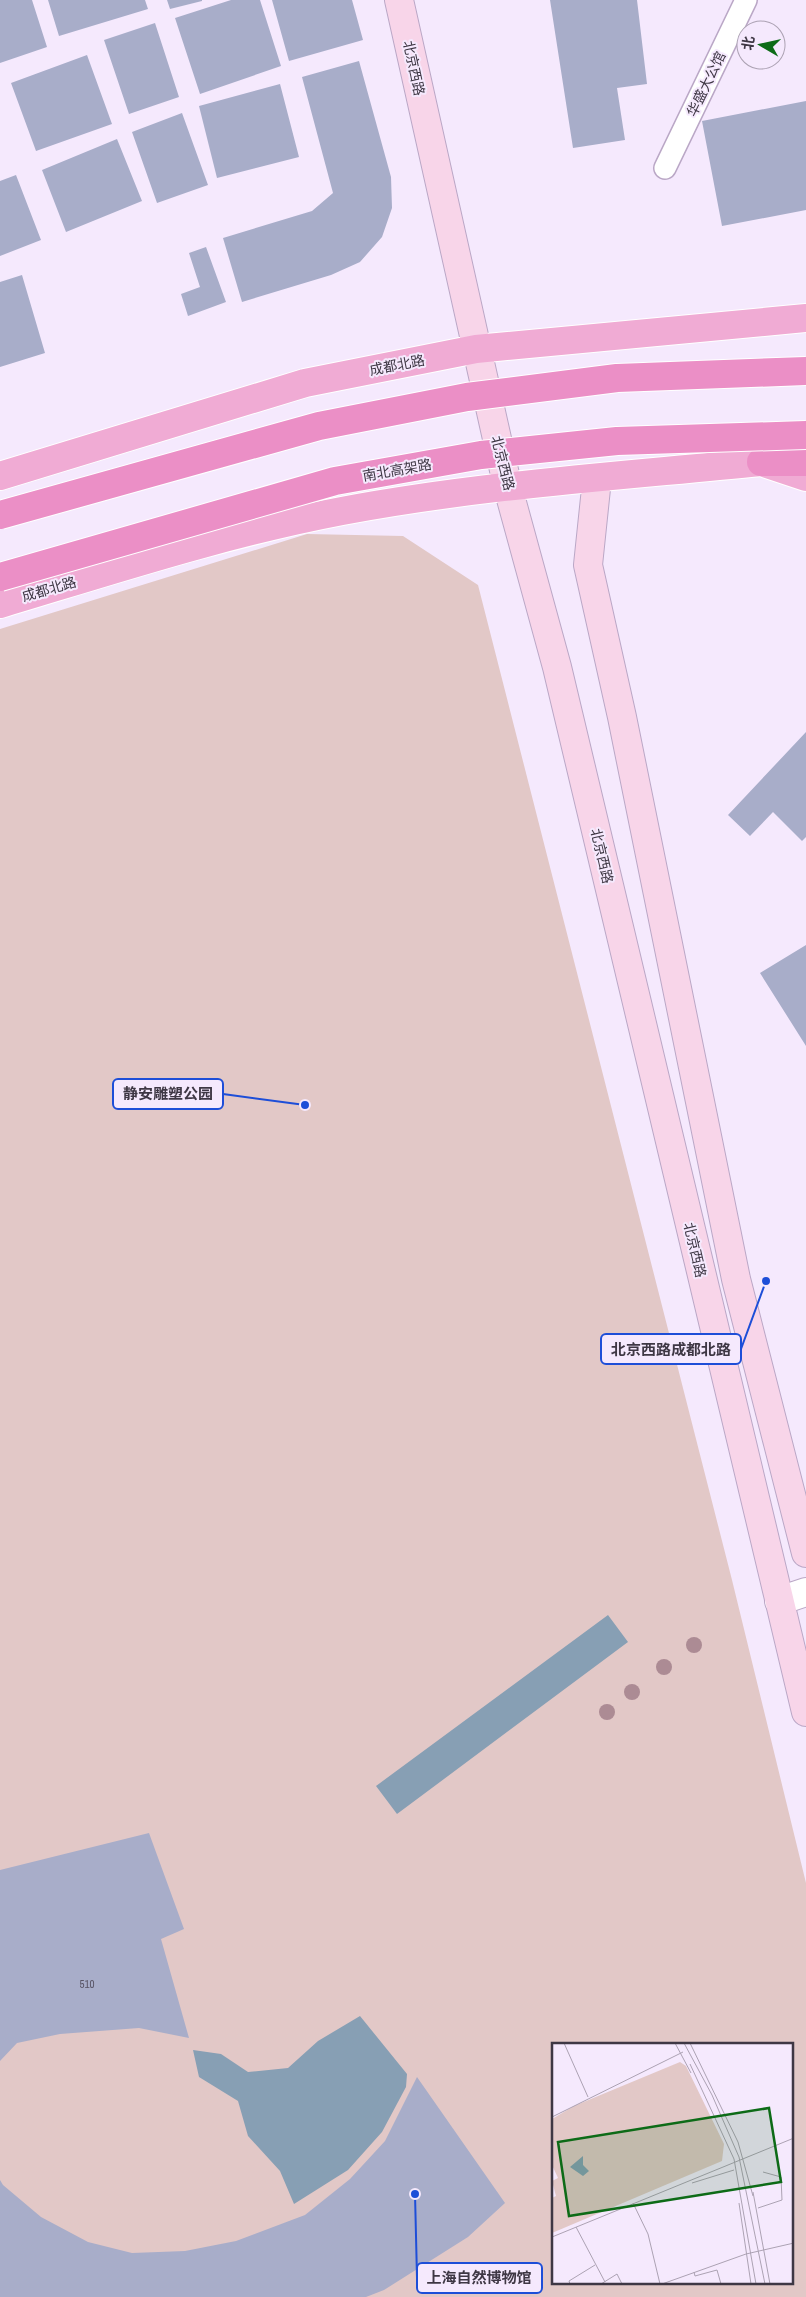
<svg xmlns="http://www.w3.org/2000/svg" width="806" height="2297" viewBox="0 0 806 2297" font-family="'Archivo Narrow','Noto Sans SC',sans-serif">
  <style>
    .green { fill: #e2c8c7; fill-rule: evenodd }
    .water { fill: #879fb4 }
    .building { fill: #a8adc9 }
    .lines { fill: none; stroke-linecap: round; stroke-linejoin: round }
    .service-casing { stroke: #baa7c6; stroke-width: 24 }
    .minor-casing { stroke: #baa7c6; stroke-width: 30 }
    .secondary-casing { stroke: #baa7c6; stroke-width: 30 }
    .primary-casing { stroke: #fff; stroke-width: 30 }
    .trunk-casing { stroke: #fff; stroke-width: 30 }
    .service { stroke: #fff; stroke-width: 21 }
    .minor { stroke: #fff; stroke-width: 28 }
    .secondary { stroke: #f8d5e9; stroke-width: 28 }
    .primary { stroke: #f0abd4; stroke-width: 28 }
    .trunk { stroke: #eb8fc6; stroke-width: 28 }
    .trunk-bridge-casing { stroke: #fff; stroke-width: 30; stroke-linecap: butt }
    .trunk-bridge { stroke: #eb8fc6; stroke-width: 28 }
    .tree { fill: #ac8b94 }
    .labels { text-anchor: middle; stroke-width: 4; stroke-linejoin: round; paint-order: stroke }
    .number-label { font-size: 11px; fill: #585465 }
    .street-label { font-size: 14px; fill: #3e3744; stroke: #f5e9fd }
    .inset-road { fill: none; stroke: #aca2b3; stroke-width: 1 }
    .view { fill: #0d6b17; fill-opacity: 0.15; stroke: #0d6b17; stroke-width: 2.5 }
    .inset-edge { fill: none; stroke: #3e3744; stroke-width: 2.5 }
    .leader { fill: none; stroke: #1d4ed8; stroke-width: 2 }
    .callout-dot { fill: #1d4ed8; stroke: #f5e9fd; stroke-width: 2 }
    .callout { fill: #f5e9fd; stroke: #1d4ed8; stroke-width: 2 }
    .callout-label { font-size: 15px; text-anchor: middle; font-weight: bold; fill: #3e3744 }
  </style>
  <rect width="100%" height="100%" fill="#f5e9fd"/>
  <path class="green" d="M 307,534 L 403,536 L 478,585 L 732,1580 L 806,1883 L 806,2297 L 0,2297 L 0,629 ZM 554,2044 L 792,2044 L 792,2283 L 554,2283 Z"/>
  <path class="water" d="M 608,1615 L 628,1642 L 397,1814 L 376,1786 Z
    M 360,2016 L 407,2074 L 406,2087 L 382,2132 L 348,2170 L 294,2204 L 280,2171 L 248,2136 L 238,2101 L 199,2077 L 193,2050 L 221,2054 L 248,2072 L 288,2068 L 318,2041 Z"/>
  <path class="building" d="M 0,0 L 32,0 L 47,47 L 0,63 Z
    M 48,0 L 145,0 L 148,9 L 59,36 Z
    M 167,0 L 202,0 L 202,1 L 170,9 Z
    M 231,0 L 260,0 L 281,66 L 200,94 L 175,18 Z
    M 272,0 L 352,0 L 363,40 L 289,61 Z
    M 550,0 L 637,0 L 647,84 L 617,88 L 625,140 L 573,148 Z
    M 155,23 L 179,97 L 129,114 L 104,40 Z
    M 87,55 L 112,124 L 36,151 L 11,83 Z
    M 359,61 L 391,177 L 392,208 L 382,237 L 360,262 L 331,275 L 242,302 L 223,238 L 312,211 L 333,193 L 302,77 Z
    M 280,84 L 299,157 L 217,178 L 199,106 Z
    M 806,101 L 806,210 L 722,226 L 702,121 Z
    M 182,113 L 208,185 L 157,203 L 132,132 Z
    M 117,139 L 142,201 L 66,232 L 42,170 Z
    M 16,175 L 41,240 L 0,256 L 0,181 Z
    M 206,247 L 226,302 L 188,316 L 181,294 L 200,287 L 189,253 Z
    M 22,275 L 45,353 L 0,367 L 0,282 Z
    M 806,732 L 806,837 L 802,841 L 773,812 L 750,836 L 728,815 Z
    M 806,945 L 806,1046 L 760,973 Z
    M 149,1833 L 184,1929 L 161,1939 L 189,2038 L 139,2028 L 60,2034 L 17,2043 L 0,2061 L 0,1870 Z
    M 417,2077 L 505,2203 L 468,2237 L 384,2290 L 366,2297 L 0,2297 L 0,2180 L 3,2185 L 41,2217 L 88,2242 L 132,2253 L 185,2251 L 236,2241 L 305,2215 L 350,2179 L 385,2141 Z"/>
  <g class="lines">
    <g class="service-casing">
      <path id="service" d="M 665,168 L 746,0"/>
    </g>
    <g class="minor-casing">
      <path id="minor" d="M 779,1601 L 806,1592"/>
    </g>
    <g class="secondary-casing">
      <path id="secondary" d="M 399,0 L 508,488 L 557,667 L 806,1712
        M 597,479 L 588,565 L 622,717 L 736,1279 L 806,1553"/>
    </g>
    <g class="primary-casing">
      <path id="primary" d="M 767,464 L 806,477
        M 0,476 L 305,383 L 476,349 L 806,318
        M 0,604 C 113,570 226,533 342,511 C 480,485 621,476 761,462 L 785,456"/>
    </g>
    <g class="trunk-casing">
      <path id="trunk" d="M 761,462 L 806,462"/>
    </g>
    <use href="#service" class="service"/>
    <use href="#minor" class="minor"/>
    <use href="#secondary" class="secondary"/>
    <use href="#primary" class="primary"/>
    <use href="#trunk" class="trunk"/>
    <g class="trunk-bridge-casing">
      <path id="trunk-bridge" d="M 0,515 L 319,426 L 467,397 L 617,378 L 806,371
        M 0,577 L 335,481 L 481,455 L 617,441 L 806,435"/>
    </g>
    <use href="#trunk-bridge" class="trunk-bridge"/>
  </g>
  <g class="tree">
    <circle cx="694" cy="1645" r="8"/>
    <circle cx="664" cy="1667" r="8"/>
    <circle cx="632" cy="1692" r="8"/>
    <circle cx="607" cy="1712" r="8"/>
  </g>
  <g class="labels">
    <g class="number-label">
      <text x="87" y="1988">510</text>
    </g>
    <g class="street-label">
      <text transform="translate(414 68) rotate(78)" y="5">北京西路</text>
      <text transform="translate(706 84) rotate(-64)" y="5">华盛大公馆</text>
      <text transform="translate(397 365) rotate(-11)" y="5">成都北路</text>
      <text transform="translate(503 463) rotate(76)" y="5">北京西路</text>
      <text transform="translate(397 470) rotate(-10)" y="5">南北高架路</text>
      <text transform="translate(49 589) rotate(-16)" y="5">成都北路</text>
      <text transform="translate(602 856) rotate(77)" y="5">北京西路</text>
      <text transform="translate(695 1250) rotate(77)" y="5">北京西路</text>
    </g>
  </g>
  <g transform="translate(552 2043)">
    <rect width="241" height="241" fill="#f5e9fd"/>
    <path d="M 128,19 L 134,23 L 172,101 L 170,118 L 0,190 L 0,155 L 4,153 L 0,138 L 6,135 L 0,122 L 0,76 L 22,63 Z" fill="#e2c8c7"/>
    <path d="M 31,113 L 31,122 L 37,128 L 31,133 L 18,124 Z" fill="#879fb4"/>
    <path class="inset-road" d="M 12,0 L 36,54M 123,0 L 139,30M 132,0 L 160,52 L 187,114 L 213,241M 138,0 L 186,99 L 201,153M 138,21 L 182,116 L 204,241M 0,74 L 131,9M 140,140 L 182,127M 201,149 L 218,241M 81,160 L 96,191 L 108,241M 187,160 L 199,241M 206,165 L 230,157 L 229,134 L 211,129M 24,184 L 53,239M 0,194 L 242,95M 142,229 L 143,233 L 165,227 L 169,241M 18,241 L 17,238 L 43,222M 49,241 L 65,231 L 70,241M 110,241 L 194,211 L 242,200"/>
    <path class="view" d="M 217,65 L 229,139 L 17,173 L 6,99 Z"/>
    <rect width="241" height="241" class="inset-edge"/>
  </g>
  <path class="leader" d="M305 1105L223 1094M766 1281L741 1349M415 2194L417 2278"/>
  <g class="callout-dot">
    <circle cx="305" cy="1105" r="5"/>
    <circle cx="766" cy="1281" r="5"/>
    <circle cx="415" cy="2194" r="5"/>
  </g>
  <g class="callout">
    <rect x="113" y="1079" width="110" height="30" rx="5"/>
    <rect x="601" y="1334" width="140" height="30" rx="5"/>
    <rect x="417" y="2263" width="125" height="30" rx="5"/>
  </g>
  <g class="callout-label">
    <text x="168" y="1099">静安雕塑公园</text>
    <text x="671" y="1355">北京西路成都北路</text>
    <text x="479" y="2283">上海自然博物馆</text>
  </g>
  <g transform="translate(761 45) rotate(279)"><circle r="24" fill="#f5e9fd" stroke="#aca2b3"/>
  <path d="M0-4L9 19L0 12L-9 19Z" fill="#0d6b17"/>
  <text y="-8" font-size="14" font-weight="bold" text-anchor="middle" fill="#3e3744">北</text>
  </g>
</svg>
